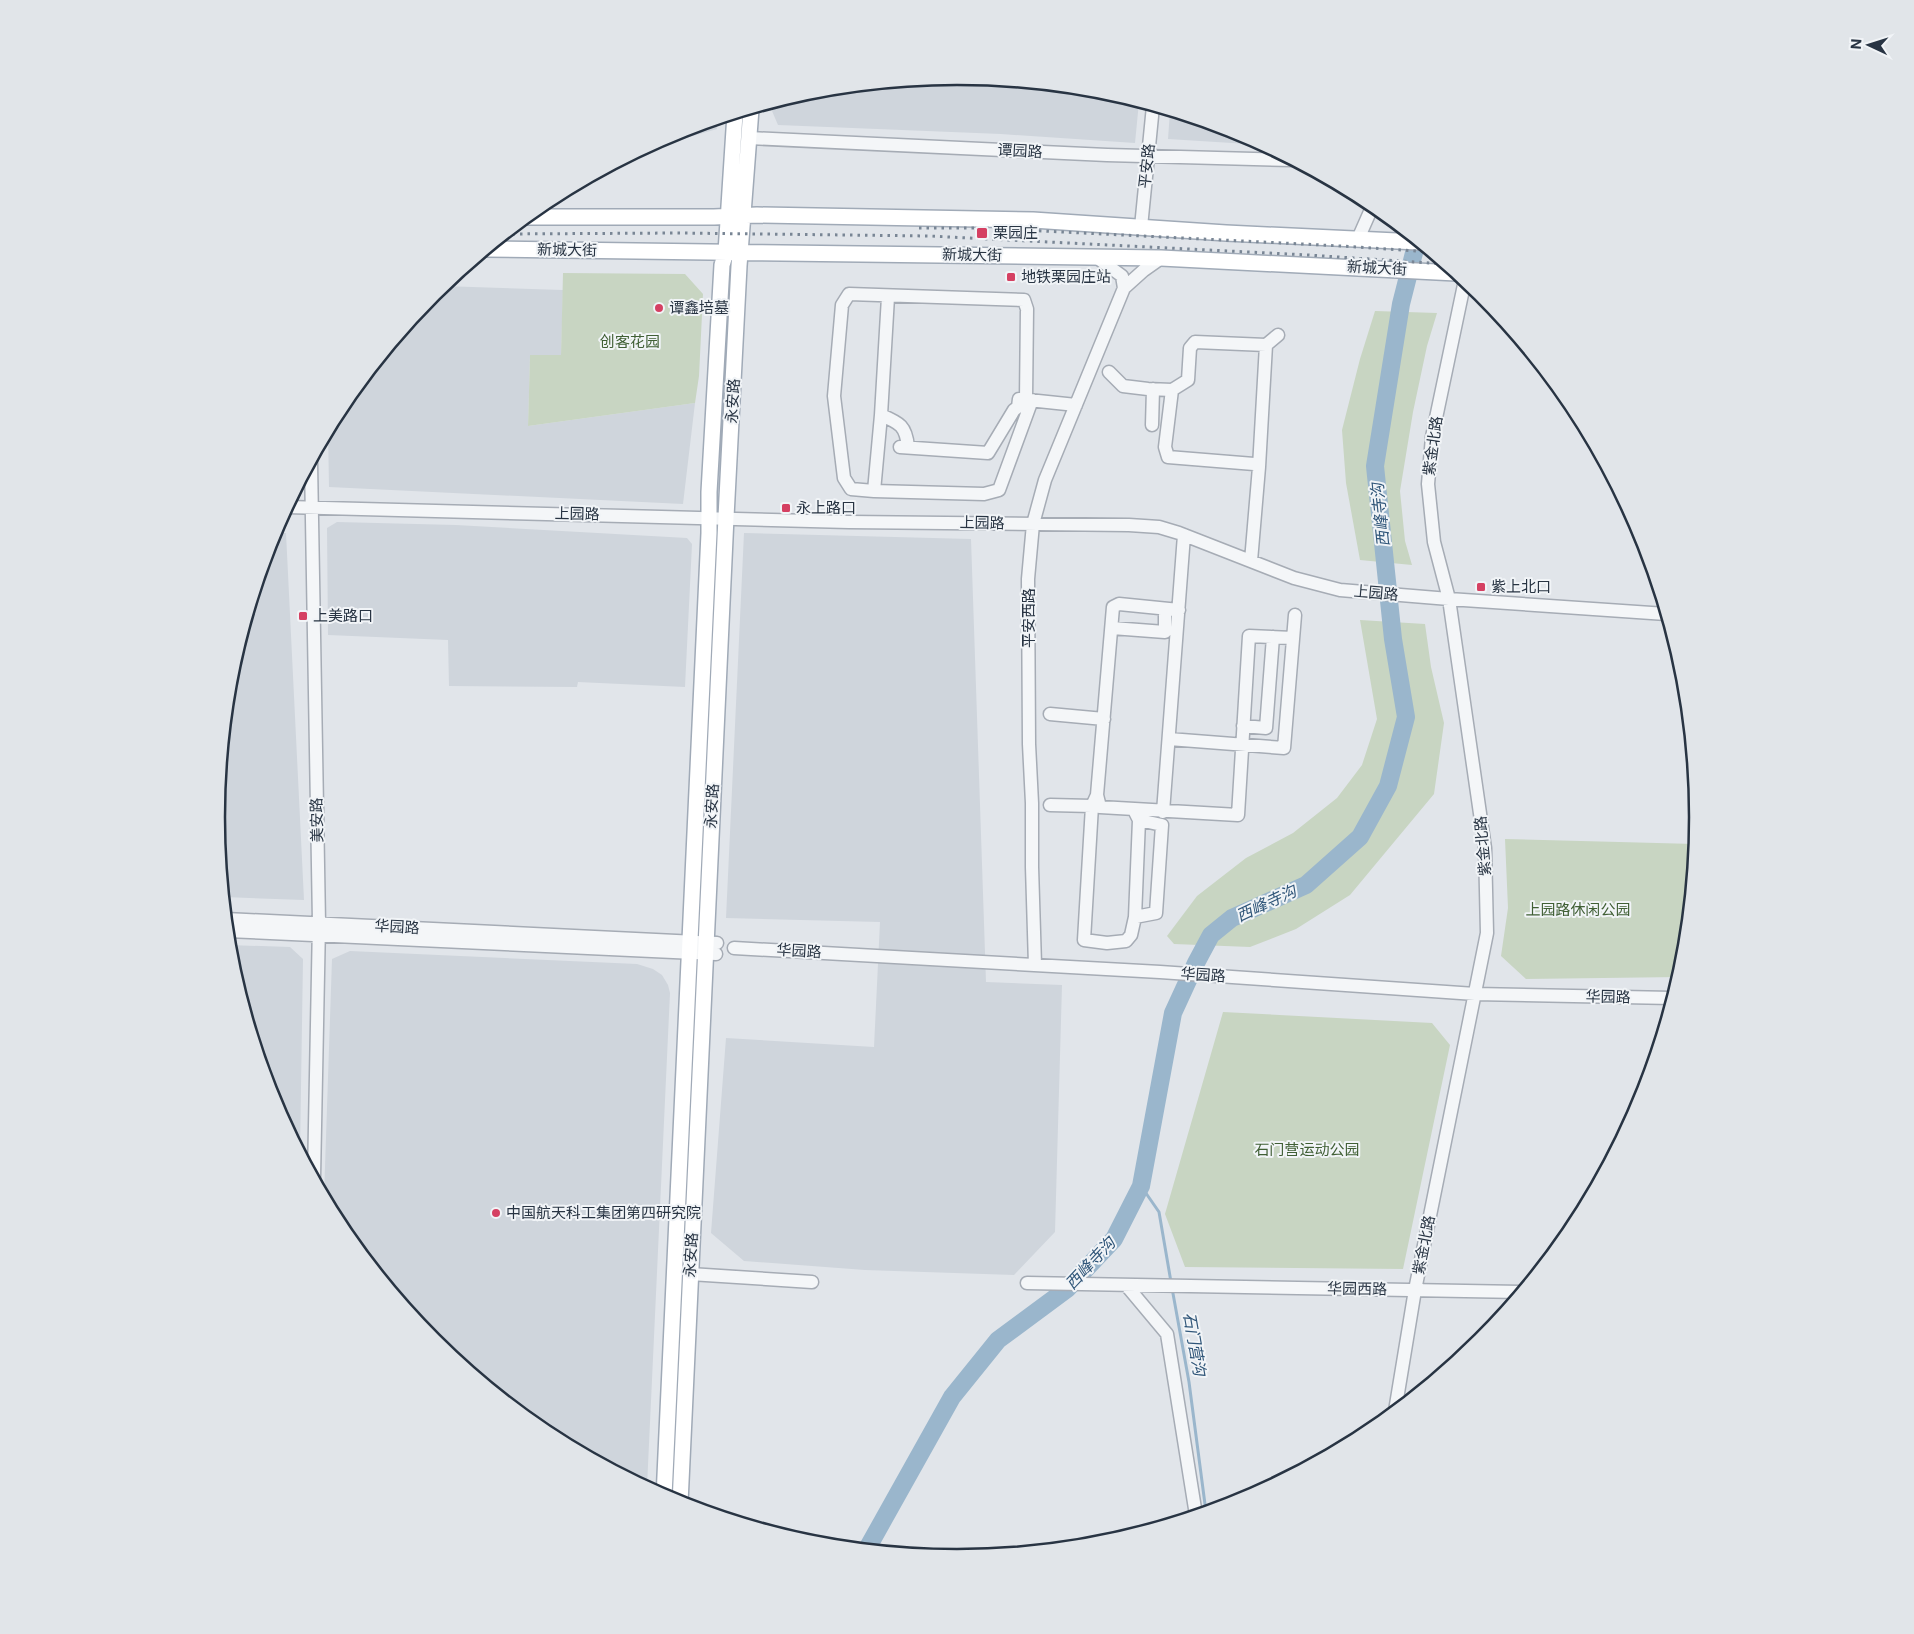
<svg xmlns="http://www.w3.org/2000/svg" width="1914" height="1634" viewBox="0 0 1914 1634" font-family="Inter,'Noto Sans SC',sans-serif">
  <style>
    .built { fill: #cfd5dc }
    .green { fill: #c8d5c2 }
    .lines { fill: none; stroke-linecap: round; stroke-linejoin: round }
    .stream { stroke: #9ab6cc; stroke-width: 3 }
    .river { stroke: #9ab6cc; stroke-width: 18 }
    .minor-casing { stroke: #a6acb5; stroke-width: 15 }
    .major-casing { stroke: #a0aab7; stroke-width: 18 }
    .minor { stroke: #f4f6f8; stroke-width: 12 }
    .major { stroke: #fff; stroke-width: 15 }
    .rail { stroke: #798695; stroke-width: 3; stroke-dasharray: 2.5 5; stroke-linecap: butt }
    .poi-dot { fill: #d54062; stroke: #f1f4f7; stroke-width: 2 }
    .labels { text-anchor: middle; stroke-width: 4; stroke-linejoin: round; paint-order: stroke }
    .street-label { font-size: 15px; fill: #283443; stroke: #f1f4f7 }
    .poi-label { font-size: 15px; fill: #283443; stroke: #f1f4f7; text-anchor: start }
    .park-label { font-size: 15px; fill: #405f35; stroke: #f1f4f7 }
    .water-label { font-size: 16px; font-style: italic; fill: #305679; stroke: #f1f4f7 }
    .rim { fill: none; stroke: #283443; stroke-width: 2.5 }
  </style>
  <rect width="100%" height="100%" fill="#e1e5ea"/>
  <path class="built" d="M 957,76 L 1102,91 L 1139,102 L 1135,143 L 1001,134 L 778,125 L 772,111 L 773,103 L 813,90 Z
    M 1170,111 L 1241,133 L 1264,145 L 1168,139 Z
    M 716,120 L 717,129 L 640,151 L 674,133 Z
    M 442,286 L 563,290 L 561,355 L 530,356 L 528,426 L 695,403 L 683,504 L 329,487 L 328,430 L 341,405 L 433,293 Z
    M 337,522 L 456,525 L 687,538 L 692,544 L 685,687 L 578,682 L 577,687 L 449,686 L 448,640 L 328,635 L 327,528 Z
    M 273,533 L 286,533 L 304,900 L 224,897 L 216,817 L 231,672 Z
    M 744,533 L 971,539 L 986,982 L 1062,985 L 1055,1232 L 1014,1275 L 865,1270 L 744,1261 L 711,1233 L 726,1038 L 874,1047 L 880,922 L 726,918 Z
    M 229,945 L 290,947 L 303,959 L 300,1152 L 273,1100 L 230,961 Z
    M 350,951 L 637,964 L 653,969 L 662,975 L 668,985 L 670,993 L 647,1487 L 545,1433 L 433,1341 L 341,1228 L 324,1197 L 332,959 Z"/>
  <path class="green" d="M 563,273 L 685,274 L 703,294 L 699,376 L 695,403 L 528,426 L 530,355 L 561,355 Z
    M 1375,311 L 1437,313 L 1427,346 L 1413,412 L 1400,491 L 1405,541 L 1412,565 L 1360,560 L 1346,483 L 1342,430 L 1360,359 Z
    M 1360,620 L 1425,624 L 1431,667 L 1444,723 L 1434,794 L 1350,895 L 1296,929 L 1250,947 L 1174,944 L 1167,936 L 1197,896 L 1246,858 L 1293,833 L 1337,798 L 1362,765 L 1377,719 Z
    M 1505,839 L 1695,844 L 1683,962 L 1679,977 L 1526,979 L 1501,956 L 1508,908 Z
    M 1223,1012 L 1432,1023 L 1450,1045 L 1403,1269 L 1185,1267 L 1165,1214 Z"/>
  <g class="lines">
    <path class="stream" d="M 1141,1186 L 1159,1212 L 1171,1282
      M 1172,1288 L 1189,1382 L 1206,1512"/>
    <path class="river" d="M 867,1549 L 952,1397 L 998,1340 L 1067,1289 L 1114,1239 L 1141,1186 L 1173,1013 L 1196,963 L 1211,935 L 1232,918 L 1306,885 L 1360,837 L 1388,786 L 1406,717 L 1393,639 L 1375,466 L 1401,304 L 1417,241"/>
    <g class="minor-casing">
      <path id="minor" d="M 749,138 L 1107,155 L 1292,160
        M 1141,227 L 1153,106
        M 1358,239 L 1373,205
        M 1096,257 L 1122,276 L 1124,288 L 1144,270 L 1161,258
        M 888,297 L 881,415 L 874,491 L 984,494 L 999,490 L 1032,400
        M 1266,345 L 1278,335
        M 1109,372 L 1123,386 L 1148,389 L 1172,390 L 1165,447 L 1168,457 L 1254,464 L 1259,467 L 1251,561
        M 1172,390 L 1188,380 L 1190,348 L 1195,342 L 1266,345 L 1259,467
        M 881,415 C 900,423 906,426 908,447
        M 1152,425 L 1153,389
        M 900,447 L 988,453 L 1014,410 L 1018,407 L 1019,399 L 1076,405
        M 311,462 L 319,923 L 314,1177
        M 874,491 L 851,489 L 844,478 L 834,396 L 842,305 L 849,294 L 1024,300 L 1027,309 L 1026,399
        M 287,507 L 849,522 L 1129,525 L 1159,527 L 1179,533 L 1294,578 L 1340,590 L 1449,599 L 1666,614
        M 1179,610 L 1119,604 L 1113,607 L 1097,795 L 1100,807 L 1238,815 L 1249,636 L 1293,638
        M 1112,628 L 1165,632 L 1165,609
        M 1050,714 L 1104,719
        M 1243,726 L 1266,728 L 1273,637
        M 1169,739 L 1284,748 L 1295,615
        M 1097,795 L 1092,806 L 1084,940 L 1107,943 L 1126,941 L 1131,935 L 1135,917
        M 1050,805 L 1092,806
        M 1134,810 L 1139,820 L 1162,825 L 1156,913 L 1135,917 L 1139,820
        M 1163,812 L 1184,535
        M 226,919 L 717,943
        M 227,931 L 716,954
        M 734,948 L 1160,972 L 1475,994 L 1672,998
        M 1035,965 L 1032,867 L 1032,803 L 1029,744 L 1028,579 L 1033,524 L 1045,480 L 1124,288
        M 690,1274 L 812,1282
        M 1027,1283 L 1521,1292
        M 1126,1285 L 1167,1334 L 1196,1515
        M 1395,1411 L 1415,1290 L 1487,933 L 1485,848 L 1449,599 L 1434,542 L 1428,484 L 1432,437 L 1465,280"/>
    </g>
    <g class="major-casing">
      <path id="major" d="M 526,217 L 714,217 L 757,215 L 1033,220 L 1226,233 L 1418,242
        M 487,249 L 1161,258 L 1456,273
        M 664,1497 L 709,533 L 709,492 L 722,265 L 726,252 L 735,114
        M 680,1503 L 726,517 L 739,266 L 751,109"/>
    </g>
    <use href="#minor" class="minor"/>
    <use href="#major" class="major"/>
    <path class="rail" d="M 919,228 L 983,228 L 1341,246 L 1431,252
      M 505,234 L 677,233 L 930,236 L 1308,255 L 1445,264"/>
  </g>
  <g class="poi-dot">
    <rect x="976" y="227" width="12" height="12" rx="2.5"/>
    <rect x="1006" y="272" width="10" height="10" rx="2.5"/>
    <circle cx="659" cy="308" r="5"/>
    <rect x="781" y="503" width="10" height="10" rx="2.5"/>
    <rect x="1476" y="582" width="10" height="10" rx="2.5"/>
    <rect x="298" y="611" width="10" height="10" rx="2.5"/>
    <circle cx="496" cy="1213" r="5"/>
  </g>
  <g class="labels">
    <g class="street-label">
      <text transform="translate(1020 151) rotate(3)" y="5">谭园路</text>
      <text transform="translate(1147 166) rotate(-84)" y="5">平安路</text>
      <text transform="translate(567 250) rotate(1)" y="5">新城大街</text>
      <text transform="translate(972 255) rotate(1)" y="5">新城大街</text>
      <text transform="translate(1377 268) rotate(3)" y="5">新城大街</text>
      <text transform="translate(733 401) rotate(-87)" y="5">永安路</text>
      <text transform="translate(1433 446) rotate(-82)" y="5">紫金北路</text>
      <text transform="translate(577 514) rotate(1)" y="5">上园路</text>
      <text transform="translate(982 523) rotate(1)" y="5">上园路</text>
      <text transform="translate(1376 593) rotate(5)" y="5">上园路</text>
      <text transform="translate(1029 618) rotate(-90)" y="5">平安西路</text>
      <text transform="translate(712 806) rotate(-87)" y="5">永安路</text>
      <text transform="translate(317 820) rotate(-91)" y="5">美安路</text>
      <text transform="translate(1483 846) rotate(-95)" y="5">紫金北路</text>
      <text transform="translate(397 927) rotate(3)" y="5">华园路</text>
      <text transform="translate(799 951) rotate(3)" y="5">华园路</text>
      <text transform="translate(1203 975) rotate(4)" y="5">华园路</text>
      <text transform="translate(1608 997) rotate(1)" y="5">华园路</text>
      <text transform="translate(1424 1245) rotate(-79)" y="5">紫金北路</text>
      <text transform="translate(691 1255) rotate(-87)" y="5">永安路</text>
      <text transform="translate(1357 1289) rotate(1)" y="5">华园西路</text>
    </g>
    <g class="poi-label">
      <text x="993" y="238">栗园庄</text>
      <text x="1021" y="282">地铁栗园庄站</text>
      <text x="669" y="313">谭鑫培墓</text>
      <text x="796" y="513">永上路口</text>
      <text x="1491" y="592">紫上北口</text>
      <text x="313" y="621">上美路口</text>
      <text x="506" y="1218">中国航天科工集团第四研究院</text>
    </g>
    <g class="park-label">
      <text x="630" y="347">创客花园</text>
      <text x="1578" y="915">上园路休闲公园</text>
      <text x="1307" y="1155">石门营运动公园</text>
    </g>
    <g class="water-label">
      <text transform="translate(1380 515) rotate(-96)" y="6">西峰寺沟</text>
      <text transform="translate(1266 903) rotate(-25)" y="6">西峰寺沟</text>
      <text transform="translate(1090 1263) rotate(-47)" y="6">西峰寺沟</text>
      <text transform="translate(1195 1344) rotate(80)" y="6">石门营沟</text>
    </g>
  </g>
  <path d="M0 0H1914V1634H0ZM225 817a732 732 0 1 1 1464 0a732 732 0 1 1-1464 0Z" fill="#e1e5e9" fill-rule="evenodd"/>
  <path class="rim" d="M225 817a732 732 0 1 1 1464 0a732 732 0 1 1-1464 0Z"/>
  <g transform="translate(1869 45) rotate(274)" stroke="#f1f4f7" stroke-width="4" paint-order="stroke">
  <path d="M0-4L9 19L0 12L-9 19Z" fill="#283443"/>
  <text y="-8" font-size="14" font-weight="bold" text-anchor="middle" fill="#283443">N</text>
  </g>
</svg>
